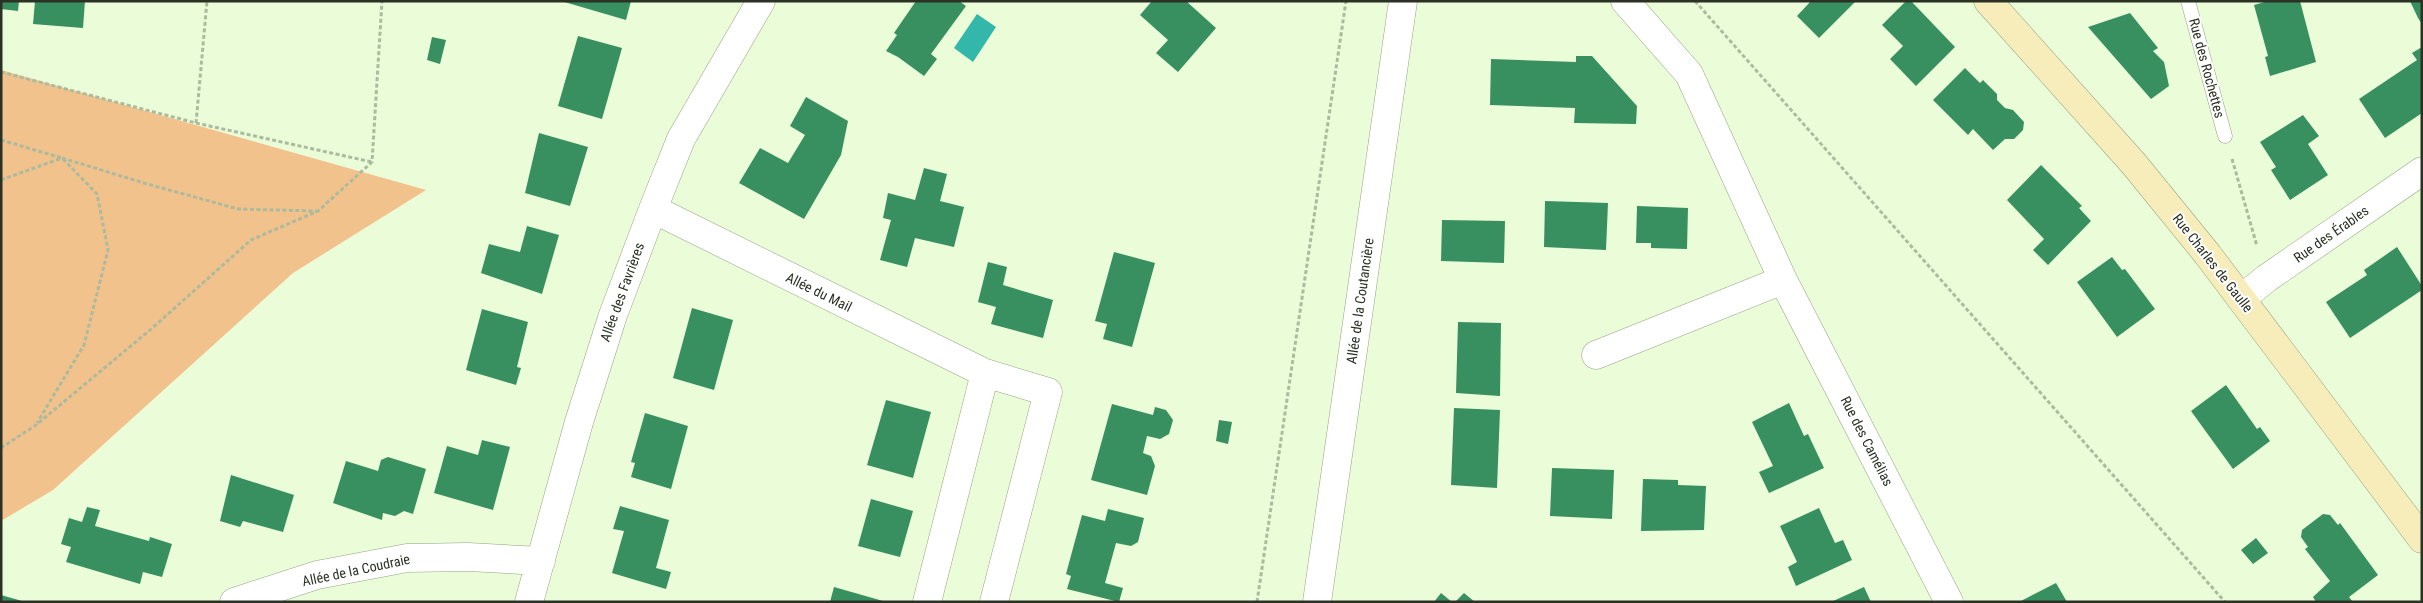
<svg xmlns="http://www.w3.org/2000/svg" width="2423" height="603" viewBox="0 0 2423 603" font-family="'Roboto Condensed',sans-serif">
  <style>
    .green { fill: #f2c28d }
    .water { fill: #33b7aa }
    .building { fill: #388f60 }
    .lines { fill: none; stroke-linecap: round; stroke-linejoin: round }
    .lane-casing { stroke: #95a483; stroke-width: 15 }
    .street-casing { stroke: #95a483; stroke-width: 29 }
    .secondary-casing { stroke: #95a483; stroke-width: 29 }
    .path { stroke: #acba9d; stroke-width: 3; stroke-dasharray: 4 2.5; stroke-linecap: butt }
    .lane { stroke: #fff; stroke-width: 14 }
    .street { stroke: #fff; stroke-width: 28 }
    .secondary { stroke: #f6edbb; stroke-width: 28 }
    .labels { text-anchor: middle; stroke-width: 4; stroke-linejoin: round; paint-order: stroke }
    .street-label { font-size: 14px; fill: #2b3124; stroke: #fff }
  </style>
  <rect width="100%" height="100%" fill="#ebfcd8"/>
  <path class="green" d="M 1,70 L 426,190 L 293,273 L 53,490 L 1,521 Z"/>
  <path class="water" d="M 977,14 L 996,27 L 973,62 L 954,48 Z"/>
  <path class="building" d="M 1,1 L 19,1 L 18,11 L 1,9 Z
    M 35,1 L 85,1 L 83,28 L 33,24 Z
    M 561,1 L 631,1 L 626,20 Z
    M 916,1 L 959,1 L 966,6 L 931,54 L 937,59 L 924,76 L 898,57 L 886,51 L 897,35 L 894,33 Z
    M 1152,1 L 1186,1 L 1216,28 L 1178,72 L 1156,53 L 1168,40 L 1140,15 Z
    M 1811,1 L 1856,1 L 1819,38 L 1797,16 Z
    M 1906,1 L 1911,1 L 1955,47 L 1916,86 L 1890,59 L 1903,46 L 1882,25 Z
    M 2268,1 L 2300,1 L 2316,62 L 2270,76 L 2265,57 L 2268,56 L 2254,5 Z
    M 2410,1 L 2422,1 L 2422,24 L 2418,18 Z
    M 2130,13 L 2158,48 L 2153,51 L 2164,62 L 2169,86 L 2151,99 L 2088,27 Z
    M 578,36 L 622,48 L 602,119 L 558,106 Z
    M 432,37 L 446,40 L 440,64 L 427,60 Z
    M 2422,47 L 2422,113 L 2385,138 L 2359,99 L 2417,60 L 2412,53 Z
    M 1576,56 L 1592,56 L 1637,106 L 1636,124 L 1574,123 L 1575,108 L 1490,105 L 1491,59 L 1576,62 Z
    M 1965,68 L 1980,83 L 1983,80 L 1997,94 L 1997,100 L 2005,108 L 2013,110 L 2024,122 L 2023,130 L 2014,139 L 2005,139 L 1993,150 L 1973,129 L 1968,135 L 1933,100 Z
    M 806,97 L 848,121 L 841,155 L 804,219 L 739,183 L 760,148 L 788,163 L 805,135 L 790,126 Z
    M 2303,115 L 2319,136 L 2308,144 L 2328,175 L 2290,200 L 2271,170 L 2276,167 L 2260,142 Z
    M 539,133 L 588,147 L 570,206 L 525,193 Z
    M 2041,165 L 2082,206 L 2079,208 L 2091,221 L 2048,265 L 2033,250 L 2044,239 L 2007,200 Z
    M 924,168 L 947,174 L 940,201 L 964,207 L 954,247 L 915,238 L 907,267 L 880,260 L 891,220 L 883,218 L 888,193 L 915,200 Z
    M 1545,201 L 1608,203 L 1606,250 L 1544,247 Z
    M 1637,206 L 1688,208 L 1687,249 L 1651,248 L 1651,243 L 1636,243 Z
    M 1442,220 L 1505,221 L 1504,263 L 1441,261 Z
    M 527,226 L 559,235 L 542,294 L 481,273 L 489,244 L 520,252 Z
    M 2397,247 L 2422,286 L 2422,290 L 2350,338 L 2326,302 L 2367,275 L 2364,270 Z
    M 1114,252 L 1155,263 L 1132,347 L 1103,339 L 1107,324 L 1095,321 Z
    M 2112,257 L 2122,270 L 2125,269 L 2155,309 L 2117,337 L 2077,282 Z
    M 988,262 L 1007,267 L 1003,285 L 1053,300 L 1043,338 L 991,324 L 996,307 L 978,302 Z
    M 692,308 L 733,320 L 714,390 L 673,378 Z
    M 482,309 L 528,322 L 517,367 L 521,368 L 516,385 L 466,370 Z
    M 1458,322 L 1501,323 L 1500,396 L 1456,393 Z
    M 2226,385 L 2257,429 L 2260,427 L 2270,441 L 2233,469 L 2191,411 Z
    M 886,400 L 931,412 L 913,478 L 867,465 Z
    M 1789,403 L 1804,436 L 1808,434 L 1824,468 L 1769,493 L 1759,472 L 1773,466 L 1752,422 Z
    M 1112,404 L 1153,415 L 1155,407 L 1166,410 L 1173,420 L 1169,434 L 1160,439 L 1147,436 L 1143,453 L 1151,456 L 1155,466 L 1147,495 L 1091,480 Z
    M 1454,408 L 1500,410 L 1497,488 L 1451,485 Z
    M 645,413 L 688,426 L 671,489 L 631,477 L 635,463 L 631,462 Z
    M 1219,420 L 1232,422 L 1228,444 L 1216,441 Z
    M 482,440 L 510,447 L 493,510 L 434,493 L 447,446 L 478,455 Z
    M 388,457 L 426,469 L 413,514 L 404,511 L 395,516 L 383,513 L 382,520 L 333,503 L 346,461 L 378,471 L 381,460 Z
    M 1552,468 L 1614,470 L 1612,519 L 1550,516 Z
    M 231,475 L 294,495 L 283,532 L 243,521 L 240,527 L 220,521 Z
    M 1643,479 L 1678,480 L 1678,485 L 1706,486 L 1704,530 L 1641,531 Z
    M 871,499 L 913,511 L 900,557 L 858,546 Z
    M 620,506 L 669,520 L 656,568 L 671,572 L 666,589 L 612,573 L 624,531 L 613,529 Z
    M 87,507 L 100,510 L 95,526 L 149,541 L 150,537 L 172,544 L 162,577 L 143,572 L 140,584 L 66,562 L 71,547 L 61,544 L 69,518 L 82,522 Z
    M 1819,508 L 1835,543 L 1843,540 L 1852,560 L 1796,586 L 1788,567 L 1797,562 L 1780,526 Z
    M 1108,509 L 1144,518 L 1138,542 L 1131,546 L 1116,543 L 1105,583 L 1123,588 L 1119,602 L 1067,589 L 1071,576 L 1066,574 L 1082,515 L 1105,521 Z
    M 2323,514 L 2330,515 L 2338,525 L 2340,523 L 2378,575 L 2349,597 L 2353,602 L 2316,602 L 2313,597 L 2330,581 L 2305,549 L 2308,547 L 2301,537 L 2302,530 Z
    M 2256,538 L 2268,553 L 2253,564 L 2241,550 Z
    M 2056,583 L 2067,602 L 2019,602 Z
    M 834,587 L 883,601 L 883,602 L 830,602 Z
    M 1864,587 L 1871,602 L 1831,602 Z
    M 1441,593 L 1452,602 L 1434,602 Z
    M 1464,593 L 1475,602 L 1455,602 Z
    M 1,595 L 22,601 L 22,602 L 1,602 Z"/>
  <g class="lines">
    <g class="lane-casing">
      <path id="lane" d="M 2188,1 L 2225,136"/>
    </g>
    <g class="street-casing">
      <path id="street" d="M 1625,1 L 1689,74 L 1783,280 L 1949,602
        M 653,209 L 985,373
        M 2241,299 L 2267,278 L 2422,171
        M 1596,355 L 1783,280
        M 234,602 L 317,575 L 407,558 L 468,557 L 541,561
        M 529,602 L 579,422 L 613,315 L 653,209 L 681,139 L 761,1
        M 927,602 L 985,373 L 1048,392 L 994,602
        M 1317,602 L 1403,1"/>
    </g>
    <g class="secondary-casing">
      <path id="secondary" d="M 1988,1 L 2134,164 L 2208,255 L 2422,539"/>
    </g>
    <path class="path" d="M 1695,1 L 2225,602
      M 1,72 L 196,123 L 372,162
      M 196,123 L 207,1
      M 1,140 L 62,158 L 97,194 L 108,250 L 84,345 L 37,423
      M 2232,159 L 2257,246
      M 1,180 L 62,158 L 144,183 L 238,209 L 317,211
      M 1,448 L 36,425 L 150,330 L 251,240 L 318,211 L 372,162 L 382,1
      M 1257,602 L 1346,1"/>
    <use href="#lane" class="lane"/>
    <use href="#street" class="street"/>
    <use href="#secondary" class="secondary"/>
  </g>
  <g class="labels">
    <g class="street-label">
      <text transform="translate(2207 68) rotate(75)" y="5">Rue des Rochettes</text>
      <text transform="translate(2331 234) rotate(-35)" y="5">Rue des Érables</text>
      <text transform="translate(2213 263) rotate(52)" y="5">Rue Charles de Gaulle</text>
      <text transform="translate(622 292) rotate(-70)" y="5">Allée des Favrières</text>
      <text transform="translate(819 292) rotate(26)" y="5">Allée du Mail</text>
      <text transform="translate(1360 301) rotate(-82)" y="5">Allée de la Coutancière</text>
      <text transform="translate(1867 441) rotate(63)" y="5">Rue des Camélias</text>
      <text transform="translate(356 570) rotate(-12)" y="5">Allée de la Coudraie</text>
    </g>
  </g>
  <rect width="2423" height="603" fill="none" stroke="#2b3124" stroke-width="5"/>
</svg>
